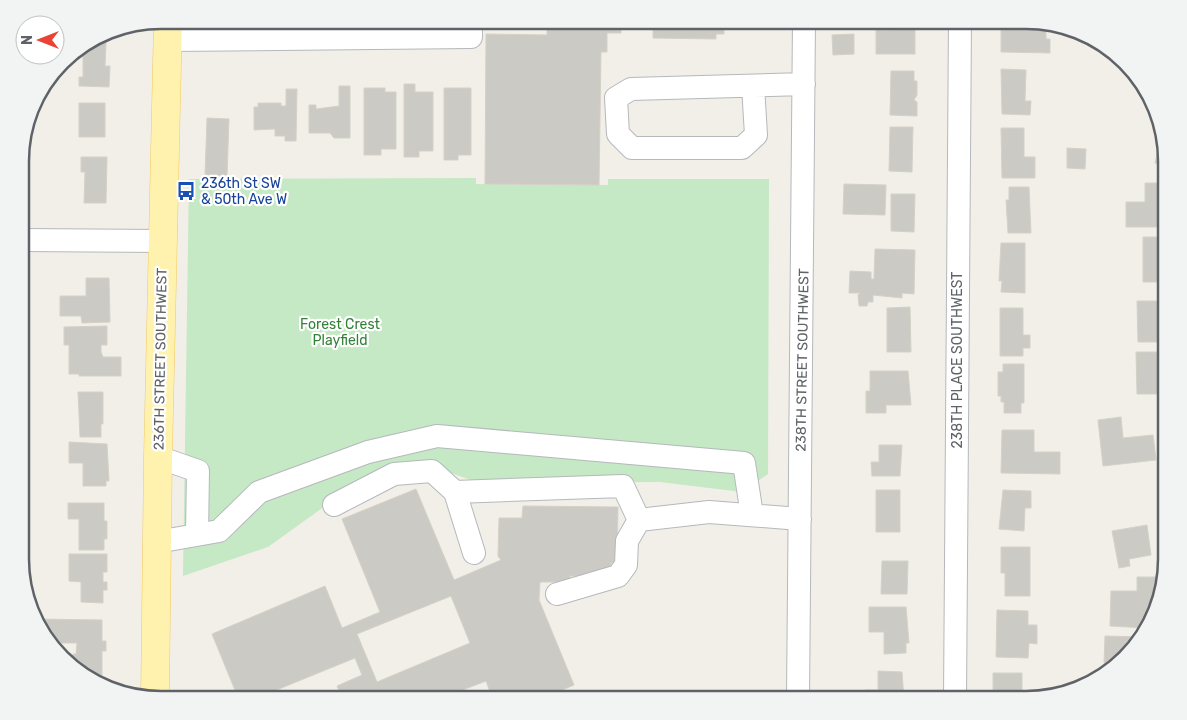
<svg xmlns="http://www.w3.org/2000/svg" width="1187" height="720" viewBox="0 0 1187 720" font-family="Rubik,sans-serif">
  <style>
    .green { fill: #c5e8c5 }
    .building { fill: #cccac5; stroke: #d6d1c6; fill-rule: evenodd }
    .lines { fill: none; stroke-linecap: round; stroke-linejoin: round }
    .minor-casing { stroke: #b5b8bc; stroke-width: 24 }
    .major-casing { stroke: #f2c960; stroke-width: 29 }
    .minor { stroke: #fff; stroke-width: 22 }
    .major { stroke: #fff2af; stroke-width: 28 }
    .labels { text-anchor: middle; stroke-width: 4.5; stroke-linejoin: round; paint-order: stroke }
    .transit-label { font-size: 14px; fill: #164399; stroke: #fff; text-anchor: start }
    .park-label { font-size: 14px; fill: #348238; stroke: #fff }
    .street-label { font-size: 14px; fill: #5f6368; stroke: #fff }
    .rim { fill: none; stroke: #5f6368; stroke-width: 2.5 }
  </style>
  <rect width="100%" height="100%" fill="#f1efe8"/>
  <path class="green" d="M 476,178 L 476,184 L 608,185 L 608,179 L 769,179 L 768,474 L 742,492 L 660,482 L 480,483 L 422,463 L 332,501 L 268,547 L 183,576 L 189,179 Z"/>
  <path class="building" d="M 547,20 L 621,20 L 621,33 L 607,33 L 607,52 L 601,52 L 599,185 L 485,184 L 486,34 L 547,35 Z
    M 653,20 L 724,20 L 724,34 L 716,34 L 716,39 L 653,38 Z
    M 891,20 L 915,20 L 915,54 L 876,54 L 876,30 L 891,30 Z
    M 1001,20 L 1026,20 L 1028,24 L 1046,26 L 1046,39 L 1050,39 L 1050,53 L 1001,52 Z
    M 854,34 L 854,54 L 833,55 L 832,35 Z
    M 89,42 L 106,43 L 105,66 L 110,66 L 109,87 L 79,86 L 79,77 L 83,77 L 83,56 L 74,56 L 74,52 Z
    M 1001,69 L 1026,70 L 1025,101 L 1031,101 L 1030,115 L 1002,114 Z
    M 891,71 L 914,71 L 914,81 L 917,81 L 917,95 L 914,100 L 917,102 L 917,116 L 890,115 Z
    M 404,84 L 415,84 L 415,92 L 433,92 L 433,151 L 419,151 L 419,157 L 404,157 Z
    M 339,86 L 350,86 L 350,138 L 334,138 L 330,133 L 309,133 L 309,105 L 316,105 L 316,109 L 339,106 Z
    M 364,88 L 385,88 L 385,92 L 396,92 L 396,149 L 381,149 L 381,155 L 364,155 Z
    M 444,88 L 471,88 L 471,155 L 458,155 L 458,160 L 444,160 Z
    M 286,89 L 297,89 L 296,141 L 285,141 L 285,136 L 275,136 L 275,129 L 254,130 L 254,107 L 258,107 L 258,103 L 281,103 L 281,106 L 286,106 Z
    M 79,103 L 105,103 L 105,137 L 79,137 Z
    M 207,118 L 229,119 L 227,176 L 205,175 Z
    M 890,127 L 913,127 L 912,172 L 889,171 Z
    M 1001,128 L 1024,128 L 1024,157 L 1035,157 L 1035,178 L 1002,178 Z
    M 1162,135 L 1167,152 L 1167,166 L 1155,163 Z
    M 1067,148 L 1086,149 L 1085,169 L 1067,168 Z
    M 81,157 L 107,157 L 106,203 L 84,203 L 85,172 L 81,172 Z
    M 1145,183 L 1167,183 L 1167,227 L 1126,227 L 1126,202 L 1145,202 Z
    M 844,184 L 886,185 L 885,215 L 843,214 Z
    M 1009,187 L 1029,187 L 1031,233 L 1008,233 L 1006,200 L 1009,200 Z
    M 891,194 L 915,194 L 914,232 L 891,231 Z
    M 1143,237 L 1167,237 L 1167,282 L 1143,282 Z
    M 1001,243 L 1025,243 L 1025,293 L 1001,292 L 1002,281 L 999,281 Z
    M 875,249 L 915,250 L 914,294 L 902,293 L 902,298 L 873,295 L 873,302 L 868,302 L 867,306 L 859,306 L 858,295 L 860,293 L 849,293 L 850,271 L 871,272 L 871,279 L 874,279 Z
    M 86,278 L 109,278 L 110,322 L 82,323 L 81,316 L 60,316 L 60,296 L 86,296 Z
    M 1137,301 L 1165,301 L 1167,342 L 1138,342 Z
    M 910,307 L 911,352 L 887,352 L 887,308 Z
    M 1000,308 L 1023,308 L 1023,335 L 1030,335 L 1030,348 L 1023,348 L 1023,356 L 1000,356 Z
    M 107,326 L 107,345 L 101,345 L 101,352 L 103,357 L 121,357 L 121,376 L 79,376 L 79,374 L 69,374 L 69,345 L 64,345 L 64,327 Z
    M 1136,352 L 1167,352 L 1165,394 L 1137,394 Z
    M 1003,364 L 1024,364 L 1024,403 L 1021,403 L 1021,413 L 1004,413 L 1004,402 L 1001,402 L 1001,396 L 998,396 L 998,372 L 1003,372 Z
    M 870,371 L 908,371 L 911,405 L 886,405 L 886,413 L 866,413 L 866,391 L 870,391 Z
    M 78,392 L 103,392 L 103,424 L 101,424 L 101,437 L 80,437 Z
    M 1121,417 L 1123,438 L 1153,435 L 1156,460 L 1103,466 L 1098,420 Z
    M 1002,430 L 1034,430 L 1034,452 L 1060,452 L 1060,474 L 1001,473 Z
    M 69,442 L 107,444 L 109,481 L 106,481 L 106,486 L 83,486 L 83,463 L 69,463 Z
    M 879,445 L 902,445 L 900,476 L 872,476 L 871,462 L 879,462 Z
    M 416,489 L 454,580 L 501,560 L 498,556 L 499,518 L 522,518 L 523,506 L 618,507 L 617,563 L 611,563 L 611,577 L 570,576 L 570,582 L 540,582 L 539,600 L 574,685 L 538,700 L 493,700 L 486,681 L 460,691 L 463,700 L 343,700 L 337,686 L 362,675 L 355,658 L 252,700 L 239,700 L 212,634 L 325,586 L 342,628 L 380,612 L 342,519 ZM 451,596 L 470,643 L 377,682 L 357,634 Z
    M 876,490 L 900,490 L 900,532 L 876,532 Z
    M 1003,490 L 1031,491 L 1031,508 L 1025,508 L 1024,531 L 999,529 Z
    M 68,503 L 104,503 L 104,521 L 107,521 L 107,539 L 104,539 L 104,550 L 79,550 L 79,519 L 68,519 Z
    M 1147,525 L 1151,555 L 1129,559 L 1130,566 L 1119,568 L 1112,531 Z
    M 1001,547 L 1030,547 L 1030,596 L 1005,596 L 1005,573 L 1001,573 Z
    M 69,554 L 107,554 L 107,572 L 103,572 L 103,582 L 107,582 L 107,590 L 103,590 L 103,603 L 81,602 L 81,582 L 69,581 Z
    M 882,561 L 908,561 L 907,594 L 881,594 Z
    M 1137,577 L 1164,577 L 1146,628 L 1110,626 L 1111,591 L 1137,591 Z
    M 869,607 L 906,607 L 909,643 L 906,643 L 906,653 L 884,654 L 884,632 L 869,632 Z
    M 997,610 L 1028,611 L 1028,625 L 1037,625 L 1037,644 L 1029,643 L 1028,658 L 996,657 Z
    M 35,619 L 102,620 L 102,641 L 106,641 L 106,651 L 102,651 L 102,682 L 83,676 L 72,665 L 73,654 L 76,654 L 77,643 L 52,643 L 39,630 Z
    M 1105,636 L 1143,637 L 1115,664 L 1104,663 Z
    M 878,671 L 902,672 L 904,700 L 865,700 L 865,690 L 878,690 Z
    M 993,673 L 1022,673 L 1022,700 L 993,700 Z"/>
  <g class="lines">
    <g class="minor-casing">
      <path id="minor" d="M 168,40 L 471,37 L 471,20
        M 753,86 L 756,135 L 742,148 L 632,148 L 618,134 L 616,98 L 631,89 L 804,84
        M 21,240 L 163,241
        M 158,457 L 198,471 L 197,534
        M 334,505 L 394,474 L 432,471 L 455,492
        M 639,520 L 709,512 L 800,519
        M 157,542 L 219,531 L 259,492 L 368,452 L 437,436 L 744,463 L 752,515
        M 474,553 L 455,492 L 623,486 L 639,520
        M 557,594 L 618,576 L 626,565 L 627,541 L 639,520
        M 798,700 L 804,20
        M 955,700 L 960,20"/>
    </g>
    <g class="major-casing">
      <path id="major" d="M 155,698 L 158,457 L 168,20"/>
    </g>
    <use href="#minor" class="minor"/>
    <use href="#major" class="major"/>
  </g>
  <defs>
    <g id="bus-bare" transform="scale(1.5)"><path d="M-5-6H5V4H4V6H2V4H-2V6H-4V4H-5ZM-3.5-4V0h7V-4ZM-3.5 1.2v1.5H-2V1.2ZM2 1.2v1.5H3.5V1.2Z" fill="#1a4fb4" stroke="#fff" stroke-width="2.5" paint-order="stroke"/></g>
  </defs>
  <g fill-rule="evenodd">
    <use href="#bus-bare" x="186" y="191"/>
  </g>
  <g class="labels">
    <g class="transit-label">
      <text x="201" y="188">236th St SW<tspan x="201" dy="16">&amp; 50th Ave W</tspan></text>
    </g>
    <g class="park-label">
      <text x="340" y="329">Forest Crest<tspan x="340" dy="16">Playfield</tspan></text>
    </g>
    <g class="street-label">
      <text transform="translate(160 359) rotate(-89)" y="5">236TH STREET SOUTHWEST</text>
      <text transform="translate(802 360) rotate(-89)" y="5">238TH STREET SOUTHWEST</text>
      <text transform="translate(957 360) rotate(-90)" y="5">238TH PLACE SOUTHWEST</text>
    </g>
  </g>
  <path d="M0 0H1187V720H0ZM161 29H1026A132 132 0 0 1 1158 161V559A132 132 0 0 1 1026 691H161A132 132 0 0 1 29 559V161A132 132 0 0 1 161 29Z" fill="#f2f3f3" fill-rule="evenodd"/>
  <path class="rim" d="M161 29H1026A132 132 0 0 1 1158 161V559A132 132 0 0 1 1026 691H161A132 132 0 0 1 29 559V161A132 132 0 0 1 161 29Z"/>
  <g transform="translate(40 40) rotate(270)"><circle r="24" fill="#ffffff" stroke="#bfc1c3"/>
  <path d="M0-4L9 19L0 12L-9 19Z" fill="#ea4335"/>
  <text y="-8" font-size="14" font-weight="bold" text-anchor="middle" fill="#5f6368">N</text>
  </g>
</svg>
